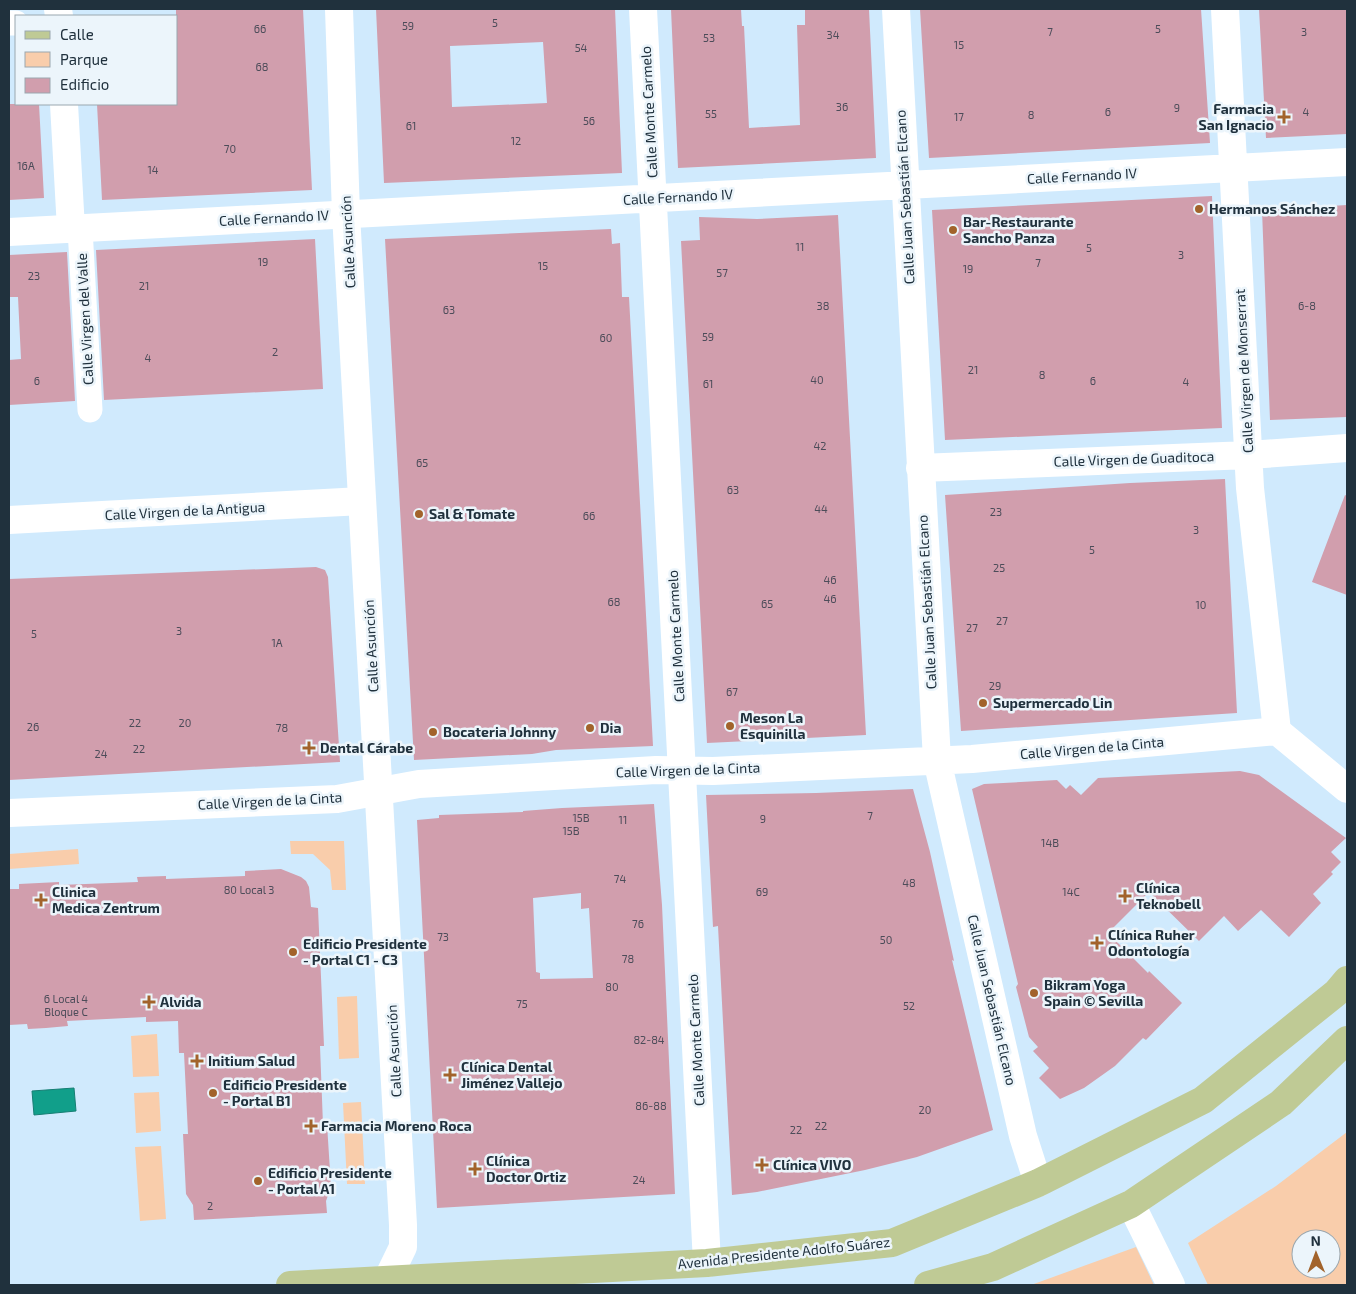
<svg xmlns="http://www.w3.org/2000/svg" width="1356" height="1294" viewBox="0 0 1356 1294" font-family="'Exo 2',sans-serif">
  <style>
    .green { fill: #f9cdab; fill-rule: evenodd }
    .water { fill: #119f8a; stroke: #167e73 }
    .building { fill: #d19ead; fill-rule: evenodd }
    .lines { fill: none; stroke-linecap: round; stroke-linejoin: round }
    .pedestrian { stroke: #fff; stroke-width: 25 }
    .minor { stroke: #fff; stroke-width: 28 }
    .tertiary { stroke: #fff; stroke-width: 28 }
    .primary { stroke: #bfca95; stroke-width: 28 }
    .poi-dot { fill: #a2632b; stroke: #ecf5fb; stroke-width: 2 }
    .labels { text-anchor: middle; stroke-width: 5; stroke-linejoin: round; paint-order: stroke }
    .number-label { font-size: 11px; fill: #4c4c59 }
    .poi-label { font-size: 14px; font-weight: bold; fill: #20313d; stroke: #ecf5fb; text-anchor: start }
    .street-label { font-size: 14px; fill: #20313d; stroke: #ecf5fb }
  </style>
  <rect width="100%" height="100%" fill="#d0eafd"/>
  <path class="green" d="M 290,841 L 344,841 L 346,890 L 332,890 L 330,870 L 313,854 L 291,854 Z
    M 78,849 L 79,864 L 9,869 L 9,854 Z
    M 357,996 L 359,1058 L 339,1059 L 337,997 Z
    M 157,1034 L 159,1076 L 133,1077 L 131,1036 Z
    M 159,1092 L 161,1131 L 136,1133 L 134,1093 Z
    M 361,1102 L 365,1184 L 347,1184 L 343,1103 Z
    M 1347,1132 L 1347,1285 L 1208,1285 L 1188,1243 L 1276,1186 ZM 1301,1239 L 1331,1239 L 1331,1269 L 1301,1269 Z
    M 161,1146 L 166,1219 L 140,1221 L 135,1147 Z
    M 1136,1247 L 1154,1285 L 1031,1285 Z"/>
  <path class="water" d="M 74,1088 L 76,1111 L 34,1115 L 32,1091 Z"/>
  <path class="building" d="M 176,9 L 303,9 L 312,190 L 102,200 L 97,104 L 176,104 Z
    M 376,9 L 615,9 L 622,173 L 384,183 ZM 543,42 L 547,103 L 452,107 L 450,46 Z
    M 671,9 L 741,9 L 742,26 L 744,26 L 749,128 L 800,125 L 797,25 L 805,25 L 805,9 L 869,9 L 876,158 L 678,168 Z
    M 920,9 L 1201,9 L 1210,143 L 929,158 Z
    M 1259,9 L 1347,9 L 1347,134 L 1266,138 Z
    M 9,104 L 39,104 L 44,198 L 9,200 Z
    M 1212,196 L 1222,428 L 945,440 L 932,210 Z
    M 1347,205 L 1347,417 L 1270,420 L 1262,210 Z
    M 838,215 L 866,735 L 707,743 L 681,241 L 700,240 L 699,217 L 757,219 Z
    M 611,229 L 612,244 L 620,243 L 622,297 L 629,297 L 653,746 L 556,750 L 532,754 L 414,760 L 385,239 Z
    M 315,239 L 323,389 L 104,400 L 96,250 Z
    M 67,252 L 75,401 L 9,405 L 9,360 L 21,359 L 18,297 L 9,297 L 9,255 Z
    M 1225,479 L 1237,713 L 961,731 L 945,495 L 1130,483 Z
    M 1345,495 L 1347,496 L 1347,595 L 1312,582 Z
    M 316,567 L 325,570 L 328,577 L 340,762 L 9,780 L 9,579 Z
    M 1240,771 L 1259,775 L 1346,838 L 1331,852 L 1341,862 L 1331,872 L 1333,874 L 1313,894 L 1321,903 L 1289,937 L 1261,910 L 1238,931 L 1224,916 L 1199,941 L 1149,892 L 1108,933 L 1148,973 L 1149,971 L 1182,1003 L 1146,1040 L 1143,1038 L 1115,1066 L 1084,1088 L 1060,1099 L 1039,1078 L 1049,1068 L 1033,1051 L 1038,1047 L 1029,1037 L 1016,987 L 1018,984 L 972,789 L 984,784 L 1057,780 L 1066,789 L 1070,785 L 1081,795 L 1098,778 Z
    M 913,789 L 930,852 L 954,961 L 952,960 L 993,1130 L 917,1157 L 865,1170 L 757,1192 L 732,1195 L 718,926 L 713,927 L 706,795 L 816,793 Z
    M 654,804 L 662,905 L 675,1194 L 437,1208 L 417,820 L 439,818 L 439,815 L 523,812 L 523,811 L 562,808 ZM 581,893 L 581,909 L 589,908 L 593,978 L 540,979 L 540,973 L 536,972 L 533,898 Z
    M 281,869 L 301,877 L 306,881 L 309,887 L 311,907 L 318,908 L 324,1046 L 320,1046 L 323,1125 L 327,1124 L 331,1187 L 326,1201 L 327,1213 L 194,1220 L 193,1205 L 186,1194 L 183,1134 L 188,1134 L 184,1053 L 179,1053 L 178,1021 L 146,1022 L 146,1017 L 67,1021 L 68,1026 L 46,1028 L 28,1029 L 27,1024 L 9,1025 L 9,889 L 19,889 L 19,884 L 59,882 L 59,885 L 138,882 L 137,877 L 166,876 L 166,879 L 245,876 L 245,871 Z"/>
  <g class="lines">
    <path class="pedestrian" d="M 9,23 L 16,23
      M 80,228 L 90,410"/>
    <path class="minor" d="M 58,9 L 59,16
      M 643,9 L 707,1263
      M 896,9 L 937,760 L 1023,1136 L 1038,1183
      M 1225,9 L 1250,488 L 1277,731
      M 64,104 L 71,229
      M 9,232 L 1347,162
      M 920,468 L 1249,455 L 1347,448
      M 9,520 L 362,501
      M 9,813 L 337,799 L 419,784 L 656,770 L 713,771 L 972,759 L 1277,731 L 1347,789
      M 1131,1204 L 1171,1285"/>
    <path class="tertiary" d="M 339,9 L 346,214 L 403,1225 L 403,1247 L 387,1280"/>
    <path class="primary" d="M 290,1285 L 707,1263 L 892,1243 L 1038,1183 L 1203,1100 L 1336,993 L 1347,980
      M 928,1285 L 993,1267 L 1131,1204 L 1281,1103 L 1347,1040"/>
  </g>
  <g class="poi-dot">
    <path d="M1281.5 109.5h5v5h5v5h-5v5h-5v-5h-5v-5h5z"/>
    <circle cx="1199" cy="209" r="5"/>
    <circle cx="953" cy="230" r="5"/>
    <circle cx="419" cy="514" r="5"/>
    <circle cx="983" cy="703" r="5"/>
    <circle cx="730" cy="726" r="5"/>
    <circle cx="590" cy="728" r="5"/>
    <circle cx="433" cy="732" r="5"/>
    <path d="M306.5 740.5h5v5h5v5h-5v5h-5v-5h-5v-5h5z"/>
    <path d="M1122.5 888.5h5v5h5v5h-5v5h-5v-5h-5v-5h5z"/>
    <path d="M38.5 892.5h5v5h5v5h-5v5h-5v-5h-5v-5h5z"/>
    <path d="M1094.5 935.5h5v5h5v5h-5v5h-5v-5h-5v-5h5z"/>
    <circle cx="293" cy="952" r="5"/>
    <circle cx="1034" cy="993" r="5"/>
    <path d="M146.5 994.5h5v5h5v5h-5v5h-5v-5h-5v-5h5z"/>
    <path d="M194.5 1053.5h5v5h5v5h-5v5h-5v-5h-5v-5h5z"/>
    <path d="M447.5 1067.5h5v5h5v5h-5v5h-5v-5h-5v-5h5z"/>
    <circle cx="213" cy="1093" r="5"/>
    <path d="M308.5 1118.5h5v5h5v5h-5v5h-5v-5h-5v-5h5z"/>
    <path d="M759.5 1157.5h5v5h5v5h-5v5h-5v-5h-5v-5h5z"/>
    <path d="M472.5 1161.5h5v5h5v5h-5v5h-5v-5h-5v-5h5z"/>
    <circle cx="258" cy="1181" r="5"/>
  </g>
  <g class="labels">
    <g class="number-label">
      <text x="495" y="27">5</text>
      <text x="408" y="30">59</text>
      <text x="260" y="33">66</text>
      <text x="1158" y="33">5</text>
      <text x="1050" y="36">7</text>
      <text x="1304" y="36">3</text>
      <text x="833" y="39">34</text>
      <text x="709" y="42">53</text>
      <text x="959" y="49">15</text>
      <text x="581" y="52">54</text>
      <text x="262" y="71">68</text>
      <text x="842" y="111">36</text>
      <text x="1177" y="112">9</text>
      <text x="1108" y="116">6</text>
      <text x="1306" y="116">4</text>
      <text x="711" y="118">55</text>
      <text x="1031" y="119">8</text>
      <text x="959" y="121">17</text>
      <text x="589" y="125">56</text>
      <text x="411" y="130">61</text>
      <text x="516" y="145">12</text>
      <text x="230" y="153">70</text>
      <text x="26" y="170">16A</text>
      <text x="153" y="174">14</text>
      <text x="800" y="251">11</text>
      <text x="1089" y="252">5</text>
      <text x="1181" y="259">3</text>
      <text x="263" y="266">19</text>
      <text x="1038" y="267">7</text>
      <text x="543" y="270">15</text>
      <text x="968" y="273">19</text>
      <text x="722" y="277">57</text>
      <text x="34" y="280">23</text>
      <text x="144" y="290">21</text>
      <text x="823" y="310">38</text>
      <text x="1307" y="310">6-8</text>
      <text x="449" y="314">63</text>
      <text x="708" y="341">59</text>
      <text x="606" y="342">60</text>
      <text x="275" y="356">2</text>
      <text x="148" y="362">4</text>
      <text x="973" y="374">21</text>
      <text x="1042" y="379">8</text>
      <text x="817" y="384">40</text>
      <text x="37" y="385">6</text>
      <text x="1093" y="385">6</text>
      <text x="1186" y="386">4</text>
      <text x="708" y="388">61</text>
      <text x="820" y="450">42</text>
      <text x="422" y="467">65</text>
      <text x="733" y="494">63</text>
      <text x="821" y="513">44</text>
      <text x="996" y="516">23</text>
      <text x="589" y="520">66</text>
      <text x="1196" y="534">3</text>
      <text x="1092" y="554">5</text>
      <text x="999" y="572">25</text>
      <text x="830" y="584">46</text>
      <text x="830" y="603">46</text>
      <text x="614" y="606">68</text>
      <text x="767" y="608">65</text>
      <text x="1201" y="609">10</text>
      <text x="1002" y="625">27</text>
      <text x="972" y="632">27</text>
      <text x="179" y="635">3</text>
      <text x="34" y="638">5</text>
      <text x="277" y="647">1A</text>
      <text x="995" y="690">29</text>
      <text x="732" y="696">67</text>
      <text x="135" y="727">22</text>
      <text x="185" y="727">20</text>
      <text x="33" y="731">26</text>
      <text x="282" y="732">78</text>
      <text x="139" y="753">22</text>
      <text x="101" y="758">24</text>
      <text x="870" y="820">7</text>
      <text x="581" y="822">15B</text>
      <text x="763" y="823">9</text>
      <text x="623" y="824">11</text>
      <text x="571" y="835">15B</text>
      <text x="1050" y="847">14B</text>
      <text x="620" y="883">74</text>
      <text x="909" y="887">48</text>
      <text x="249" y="894">80 Local 3</text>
      <text x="762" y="896">69</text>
      <text x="1071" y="896">14C</text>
      <text x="638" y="928">76</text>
      <text x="443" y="941">73</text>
      <text x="886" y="944">50</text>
      <text x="628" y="963">78</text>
      <text x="612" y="991">80</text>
      <text x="66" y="1003">6 Local 4<tspan x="66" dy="13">Bloque C</tspan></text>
      <text x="522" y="1008">75</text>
      <text x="909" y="1010">52</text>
      <text x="649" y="1044">82-84</text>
      <text x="651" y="1110">86-88</text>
      <text x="925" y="1114">20</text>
      <text x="821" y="1130">22</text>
      <text x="796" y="1134">22</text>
      <text x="639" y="1184">24</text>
      <text x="210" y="1210">2</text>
    </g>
    <g class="poi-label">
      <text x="1274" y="114" text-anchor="end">Farmacia<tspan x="1274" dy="16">San Ignacio</tspan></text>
      <text x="1209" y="214">Hermanos Sánchez</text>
      <text x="963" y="227">Bar-Restaurante<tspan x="963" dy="16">Sancho Panza</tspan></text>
      <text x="429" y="519">Sal &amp; Tomate</text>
      <text x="993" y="708">Supermercado Lin</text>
      <text x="740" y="723">Meson La<tspan x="740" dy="16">Esquinilla</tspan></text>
      <text x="600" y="733">Dia</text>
      <text x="443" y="737">Bocateria Johnny</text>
      <text x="320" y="753">Dental Cárabe</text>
      <text x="1136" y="893">Clínica<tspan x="1136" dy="16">Teknobell</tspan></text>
      <text x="52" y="897">Clinica<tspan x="52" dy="16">Medica Zentrum</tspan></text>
      <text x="1108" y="940">Clínica Ruher<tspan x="1108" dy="16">Odontología</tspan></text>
      <text x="303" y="949">Edificio Presidente<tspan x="303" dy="16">- Portal C1 - C3</tspan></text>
      <text x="1044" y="990">Bikram Yoga<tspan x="1044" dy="16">Spain © Sevilla</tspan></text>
      <text x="160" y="1007">Alvida</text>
      <text x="208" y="1066">Initium Salud</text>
      <text x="461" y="1072">Clínica Dental<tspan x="461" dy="16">Jiménez Vallejo</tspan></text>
      <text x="223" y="1090">Edificio Presidente<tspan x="223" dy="16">- Portal B1</tspan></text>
      <text x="321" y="1131">Farmacia Moreno Roca</text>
      <text x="486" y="1166">Clínica<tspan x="486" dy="16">Doctor Ortiz</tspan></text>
      <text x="773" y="1170">Clínica VIVO</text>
      <text x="268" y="1178">Edificio Presidente<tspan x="268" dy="16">- Portal A1</tspan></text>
    </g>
    <g class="street-label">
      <text transform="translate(649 112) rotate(-93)" y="5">Calle Monte Carmelo</text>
      <text transform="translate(1082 176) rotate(-3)" y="5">Calle Fernando IV</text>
      <text transform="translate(678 197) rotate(-3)" y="5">Calle Fernando IV</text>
      <text transform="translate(905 197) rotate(-93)" y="5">Calle Juan Sebastián Elcano</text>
      <text transform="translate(274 218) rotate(-3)" y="5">Calle Fernando IV</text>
      <text transform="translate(348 242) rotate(-93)" y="5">Calle Asunción</text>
      <text transform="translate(85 319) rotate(-93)" y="5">Calle Virgen del Valle</text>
      <text transform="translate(1244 371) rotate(-93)" y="5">Calle Virgen de Monserrat</text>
      <text transform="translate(1134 459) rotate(-2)" y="5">Calle Virgen de Guaditoca</text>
      <text transform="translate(185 511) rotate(-3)" y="5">Calle Virgen de la Antigua</text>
      <text transform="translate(927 602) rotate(-93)" y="5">Calle Juan Sebastián Elcano</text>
      <text transform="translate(676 636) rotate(-93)" y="5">Calle Monte Carmelo</text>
      <text transform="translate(371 646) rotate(-93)" y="5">Calle Asunción</text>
      <text transform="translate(1092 748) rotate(-5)" y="5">Calle Virgen de la Cinta</text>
      <text transform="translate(688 770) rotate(-2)" y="5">Calle Virgen de la Cinta</text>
      <text transform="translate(270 801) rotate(-3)" y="5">Calle Virgen de la Cinta</text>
      <text transform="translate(992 1000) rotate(77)" y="5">Calle Juan Sebastián Elcano</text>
      <text transform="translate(696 1040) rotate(-93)" y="5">Calle Monte Carmelo</text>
      <text transform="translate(394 1051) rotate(-93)" y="5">Calle Asunción</text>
      <text transform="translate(784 1253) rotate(-6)" y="5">Avenida Presidente Adolfo Suárez</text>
    </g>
  </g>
  <rect width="1356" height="1294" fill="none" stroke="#20313d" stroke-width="20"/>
  <rect x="15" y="15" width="162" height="90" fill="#ecf5fb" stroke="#9aa7af"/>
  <rect x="25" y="31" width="25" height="8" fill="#bfca95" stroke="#9aa7af"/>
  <text x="60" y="40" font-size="15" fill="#20313d">Calle</text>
  <rect x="25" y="52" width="25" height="15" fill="#f9cdab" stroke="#9aa7af"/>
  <text x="60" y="65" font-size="15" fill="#20313d">Parque</text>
  <rect x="25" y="78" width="25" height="15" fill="#d19ead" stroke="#9aa7af"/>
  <text x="60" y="90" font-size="15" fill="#20313d">Edificio</text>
  <g transform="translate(1316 1254) rotate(359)"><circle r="24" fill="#ecf5fb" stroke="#9aa7af"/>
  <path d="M0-4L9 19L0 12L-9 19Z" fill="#a2632b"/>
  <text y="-8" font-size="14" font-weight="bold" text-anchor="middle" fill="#20313d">N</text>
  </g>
</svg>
